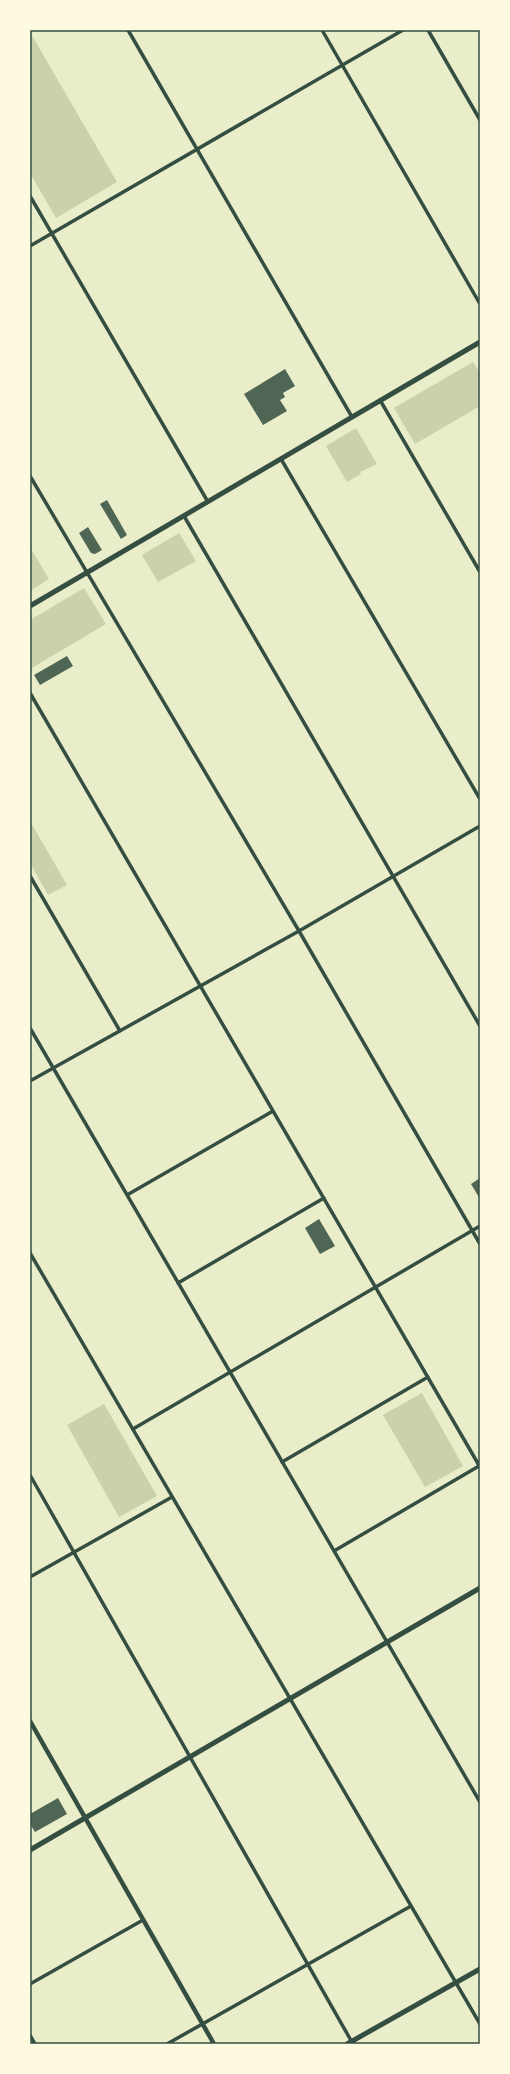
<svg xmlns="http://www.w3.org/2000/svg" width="510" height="2074" viewBox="0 0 510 2074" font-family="'Exo 2',sans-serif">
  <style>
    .green { fill: #cad2ad }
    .building { fill: #4f6655 }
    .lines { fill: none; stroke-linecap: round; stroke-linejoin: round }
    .minor { stroke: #344e41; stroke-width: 3.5 }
    .tertiary { stroke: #344e41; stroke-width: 4.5 }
    .secondary { stroke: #344e41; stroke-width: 5 }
    .neatline { fill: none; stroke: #344e41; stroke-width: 1.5 }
  </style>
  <rect width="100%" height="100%" fill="#e9edc9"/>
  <path class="green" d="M 30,32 L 117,182 L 56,218 L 30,173 Z
    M 473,362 L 480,373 L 480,406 L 415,444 L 394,408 Z
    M 356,428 L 377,464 L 360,472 L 361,474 L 347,482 L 326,446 Z
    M 179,533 L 196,561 L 158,582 L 142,555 Z
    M 30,547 L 49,579 L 30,591 Z
    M 84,588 L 106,624 L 30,669 L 30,620 Z
    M 30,821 L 67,885 L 48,895 L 30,863 Z
    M 422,1393 L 463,1466 L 425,1487 L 383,1415 Z
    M 104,1404 L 157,1496 L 119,1517 L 67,1425 Z"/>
  <path class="building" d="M 285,369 L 295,386 L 283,393 L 285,397 L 280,400 L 287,411 L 263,425 L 244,394 Z
    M 107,500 L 127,535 L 121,539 L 100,504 Z
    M 88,527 L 102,550 L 95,554 L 91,553 L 79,533 Z
    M 67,656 L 73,666 L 40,685 L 34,675 Z
    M 480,1178 L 480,1199 L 471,1184 Z
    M 319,1219 L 335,1246 L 320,1254 L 305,1228 Z
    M 58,1798 L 67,1814 L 35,1832 L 30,1824 L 30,1814 Z"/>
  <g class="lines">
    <path class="minor" d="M 128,30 L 352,417
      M 322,30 L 480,304
      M 428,30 L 480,120
      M 30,196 L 208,502
      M 30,246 L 403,30
      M 380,400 L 480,572
      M 281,459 L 480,799
      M 30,476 L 299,931 L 480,1244
      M 184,516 L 480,1026
      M 30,693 L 480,1467
      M 30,876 L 120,1031
      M 30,1028 L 480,1802
      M 30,1081 L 299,931 L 480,826
      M 127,1195 L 273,1111
      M 30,1253 L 480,2024
      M 178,1283 L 324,1198
      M 133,1429 L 480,1226
      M 282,1462 L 428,1377
      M 30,1475 L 353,2044
      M 334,1551 L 479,1466
      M 30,1577 L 172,1497
      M 30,1984 L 143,1920
      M 30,2035 L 35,2044
      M 167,2044 L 411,1906"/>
    <path class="tertiary" d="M 30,1721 L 214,2044"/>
    <path class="secondary" d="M 30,606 L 480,342
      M 30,1850 L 480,1588
      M 347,2044 L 480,1969"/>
  </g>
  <rect width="510" height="2074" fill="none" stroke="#fefae0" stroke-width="62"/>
  <rect x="31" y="31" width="448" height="2012" class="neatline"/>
</svg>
